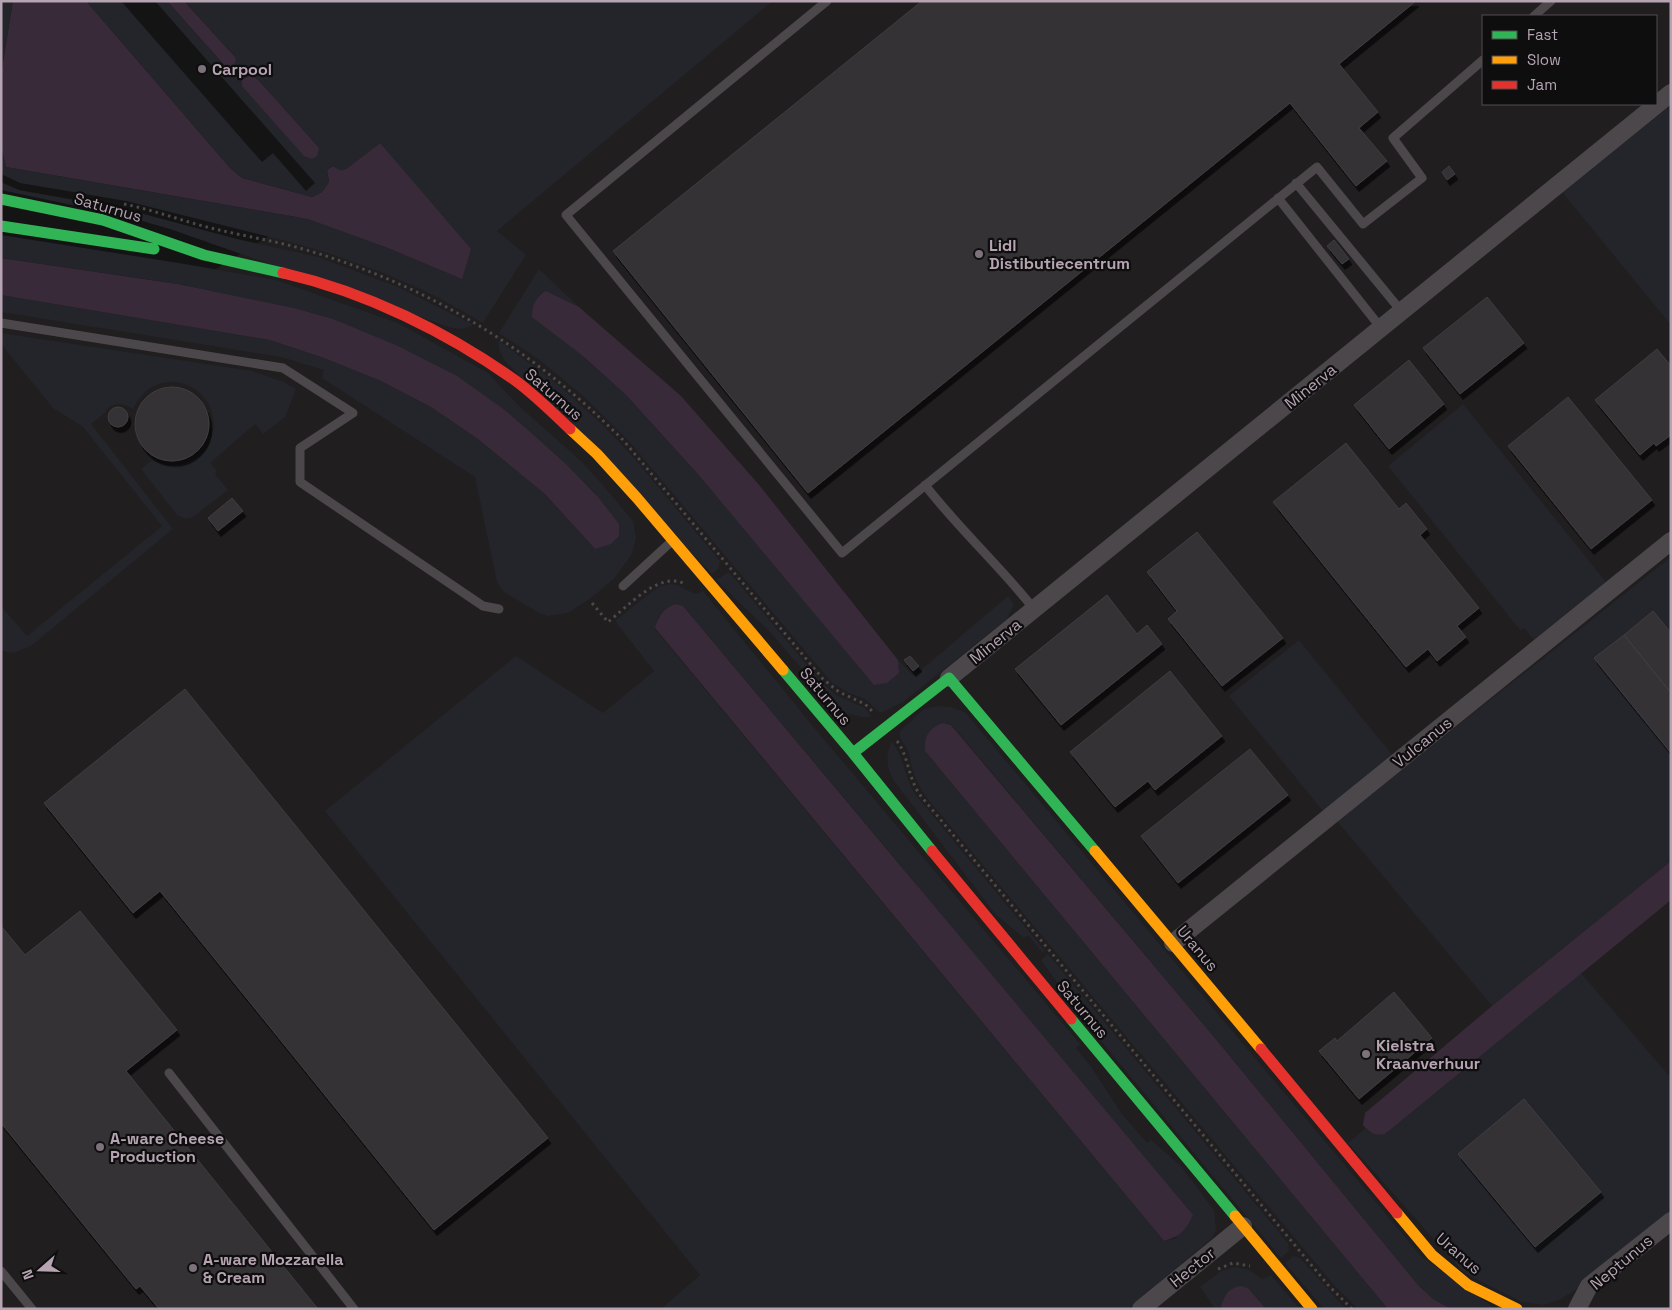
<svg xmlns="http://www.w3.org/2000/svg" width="1672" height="1310" viewBox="0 0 1672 1310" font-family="'Space Grotesk',sans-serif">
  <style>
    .built { fill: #201e1e; fill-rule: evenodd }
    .green { fill: #23252b; fill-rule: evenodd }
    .water { fill: #392a3a }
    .building { fill: #353334; stroke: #403c40; filter: url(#shadow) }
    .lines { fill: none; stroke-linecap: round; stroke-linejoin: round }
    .path { stroke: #4d484b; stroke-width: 3; stroke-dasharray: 2.5 4; stroke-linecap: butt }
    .lane { stroke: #4c474a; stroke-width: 9 }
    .street { stroke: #4c474a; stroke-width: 18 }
    .fast { stroke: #30b455; stroke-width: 11 }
    .slow { stroke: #ff9f0a; stroke-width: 11 }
    .jam { stroke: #e5322d; stroke-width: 11 }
    .poi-dot { fill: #7d727b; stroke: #0f0e0f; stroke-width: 2 }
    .labels { text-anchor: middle; stroke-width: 4.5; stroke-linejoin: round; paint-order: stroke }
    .poi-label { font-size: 16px; font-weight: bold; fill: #b6a4b2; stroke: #0f0e0f; text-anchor: start }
    .street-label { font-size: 16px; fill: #b6a4b2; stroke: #0f0e0f }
  </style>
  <defs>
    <filter id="shadow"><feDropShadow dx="3" dy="5.5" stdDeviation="0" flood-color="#0009"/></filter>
  </defs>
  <rect width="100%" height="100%" fill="#141414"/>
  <path class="built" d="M 773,1 L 1671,1 L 1671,1309 L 1,1309 L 1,281 L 157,306 L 323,202 L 651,101 ZM 1483,16 L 1656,16 L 1656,104 L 1483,104 Z"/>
  <path class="green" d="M 1,1 L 13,1 L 1,74 Z
    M 86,1 L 121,1 L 262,162 L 273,153 L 306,191 L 315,183 L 155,1 L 167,1 L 226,67 L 236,58 L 184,1 L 773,1 L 497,231 L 526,255 L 483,323 L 439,298 L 414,286 L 378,271 L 328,253 L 282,240 L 126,201 L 20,183 L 1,174 L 1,146 L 6,167 L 308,219 L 388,248 L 462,279 L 380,143 L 346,169 L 340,170 L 333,166 L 327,170 L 329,182 L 322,192 L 312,197 L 242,178 L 231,169 Z
    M 1671,105 L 1671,325 L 1562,192 Z
    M 1,182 L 19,190 L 125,209 L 237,239 L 318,257 L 398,287 L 474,325 L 462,329 L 452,328 L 170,229 L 128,217 L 1,190 Z
    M 1,235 L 185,264 L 276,280 L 398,323 L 488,373 L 520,407 L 580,460 L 602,484 L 633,521 L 636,537 L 632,554 L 614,579 L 591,598 L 568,613 L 548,616 L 539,613 L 504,592 L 497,582 L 475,477 L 322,378 L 324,370 L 281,357 L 1,312 L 1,295 L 270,340 L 324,358 L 381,381 L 431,407 L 478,439 L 545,494 L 595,549 L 598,497 L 567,465 L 506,411 L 333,319 L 294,308 L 178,284 L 1,258 Z
    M 539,269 L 579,307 L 545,291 L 583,356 L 626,395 L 697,473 L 874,684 L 899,673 L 898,660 L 914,676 L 1008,596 L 1014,604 L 1007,619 L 903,702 L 883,712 L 879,712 L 865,699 L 849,693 L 832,683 L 627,439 L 584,397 L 559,376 L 538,359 L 499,333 Z
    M 1,333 L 252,371 L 284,382 L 296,389 L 285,417 L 263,434 L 255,424 L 210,463 L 217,471 L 215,474 L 228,490 L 193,517 C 186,519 183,519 177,515 L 141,469 L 152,460 C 167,467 181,467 195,458 C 203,453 208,446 211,437 C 225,401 181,366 149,389 C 142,394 137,401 133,409 L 126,405 L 117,404 L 109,407 L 105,413 L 91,424 L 173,529 L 31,646 L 14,653 L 1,651 L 1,606 L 27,636 L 162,526 L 83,427 L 53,408 L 1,344 Z
    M 498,340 L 555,382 L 603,425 L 634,458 L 720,561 L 719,568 L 712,574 L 504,360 L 499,349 Z
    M 1463,404 L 1606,582 L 1534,640 L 1524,628 L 1520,630 L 1388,466 Z
    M 1671,557 L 1671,861 L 1492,1006 L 1337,821 Z
    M 727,573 L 730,573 L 822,683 L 836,695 L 865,708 L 872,717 L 862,717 L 846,713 L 831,703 L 771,633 L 716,580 Z
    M 670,584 L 677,585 L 695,594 L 703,591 L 812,725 L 1080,1044 L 1076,1048 L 1092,1068 L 1122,1114 L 1147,1143 L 1151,1140 L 1180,1165 L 1214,1210 L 1216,1230 L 1212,1238 L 1128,1309 L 661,1309 L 700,1275 L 325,811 L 516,656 L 603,713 L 654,671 L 615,621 L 654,590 L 661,586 ZM 676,604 L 683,606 L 913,880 L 1177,1238 L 1164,1241 L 655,629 L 658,617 Z
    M 1299,640 L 1393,756 L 1323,811 L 1229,696 Z
    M 938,706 L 951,707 L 965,712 L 1421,1256 L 1496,1309 L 1451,1309 L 1433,1299 L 1418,1285 L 1214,1037 L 952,725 L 943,723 L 925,751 L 1388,1309 L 1358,1309 L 1333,1284 L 926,797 C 920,788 915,779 912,768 C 910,762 910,754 907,749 C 904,742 898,740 900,731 L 924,709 Z
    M 892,741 C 905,759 904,776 915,794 L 1045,951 L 1043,953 L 1028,935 L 1024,938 L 996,915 L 894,781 C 886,767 885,755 892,741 Z
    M 1048,954 L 1288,1243 L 1289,1251 L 1281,1258 L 1082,1018 L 1041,960 Z
    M 1581,973 L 1671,1078 L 1671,1212 L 1574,1291 L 1561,1299 L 1543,1305 L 1522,1302 L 1464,1273 L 1348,1143 L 1366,1128 L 1369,1132 L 1385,1134 Z
    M 1293,1256 L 1300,1258 L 1346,1309 L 1324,1309 L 1285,1263 Z
    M 1234,1267 L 1249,1270 L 1262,1279 L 1271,1275 L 1300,1309 L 1266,1309 L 1248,1288 L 1224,1296 L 1221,1307 L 1215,1309 L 1200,1287 L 1221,1271 Z"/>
  <path class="water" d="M 13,1 L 86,1 L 231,169 L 242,178 L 312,197 L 322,192 L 329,182 L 327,170 L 333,166 L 340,170 L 346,169 L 380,143 L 471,249 L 462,279 L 388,248 L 308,219 L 6,167 L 1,146 L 1,74 Z
    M 167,1 L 184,1 L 236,58 L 235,63 L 231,68 L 226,67 Z
    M 251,75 L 259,81 L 319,148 L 317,156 L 312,159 L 304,156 L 242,86 L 242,80 Z
    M 1,258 L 178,284 L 294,308 L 333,319 L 398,346 L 457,376 L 506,411 L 537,438 L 567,465 L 598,497 L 619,524 L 619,536 L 611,544 L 595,549 L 545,494 L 478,439 L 431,407 L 381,381 L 324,358 L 270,340 L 1,295 Z
    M 546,291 L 579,307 L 681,396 L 760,486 L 898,660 L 899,673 L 887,683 L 874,685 L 697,473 L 626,395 L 583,356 L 532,317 C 532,305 536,297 546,291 Z
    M 676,604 L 683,606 L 1193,1215 C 1185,1231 1181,1236 1164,1241 L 655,628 C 658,616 664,608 676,604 Z
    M 943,723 L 951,725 L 1214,1037 L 1418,1285 L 1433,1299 L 1451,1309 L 1388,1309 L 925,751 C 924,736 929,728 943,723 Z
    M 1671,861 L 1671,900 L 1385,1134 C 1375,1136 1370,1133 1363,1125 L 1365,1113 L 1492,1006 Z
    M 1240,1286 L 1248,1288 L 1266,1309 L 1223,1309 L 1221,1307 C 1224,1295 1228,1289 1240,1286 Z"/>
  <path class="building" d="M 922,1 L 1416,1 L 1339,64 L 1378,112 L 1359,128 L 1387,161 L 1356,186 L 1290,103 L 808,493 L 613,251 Z
    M 1449,166 L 1455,174 L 1447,180 L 1442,172 Z
    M 1334,240 L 1349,259 L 1342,264 L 1327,246 Z
    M 1487,297 L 1524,343 L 1460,394 L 1423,348 Z
    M 1657,349 L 1671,366 L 1671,435 L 1656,446 L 1654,443 L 1640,455 L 1595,400 Z
    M 1409,360 L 1444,404 L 1389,449 L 1354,405 Z
    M135 424a37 37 0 1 1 74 0a37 37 0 1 1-74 0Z
    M 1568,397 L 1652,500 L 1591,549 L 1508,446 Z
    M108 417a10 10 0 1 1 20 0a10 10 0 1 1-20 0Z
    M 1346,443 L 1399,509 L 1406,503 L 1427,529 L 1420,535 L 1479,608 L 1457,626 L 1466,637 L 1437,661 L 1428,649 L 1406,667 L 1273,502 Z
    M 232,498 L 243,511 L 218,531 L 208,518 Z
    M 1197,532 L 1283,638 L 1222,686 L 1168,619 L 1177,611 L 1147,572 Z
    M 1107,595 L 1137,634 L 1147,625 L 1162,644 L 1061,725 L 1015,669 Z
    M 1653,611 L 1671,633 L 1671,693 L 1624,635 Z
    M 1624,635 L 1671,693 L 1671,753 L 1594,658 Z
    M 910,656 L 919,666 L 913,671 L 904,660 Z
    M 1170,671 L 1222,736 L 1155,790 L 1148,781 L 1115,807 L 1070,752 Z
    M 185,689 L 548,1138 L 434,1230 L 160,891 L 133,913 L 44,803 Z
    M 1250,749 L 1288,795 L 1178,883 L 1141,836 Z
    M 80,911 L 177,1030 L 126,1071 L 318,1309 L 159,1309 L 140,1286 L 136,1289 L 1,1123 L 1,926 L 25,955 Z
    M 1394,992 L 1432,1038 L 1359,1099 L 1319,1051 L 1335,1038 L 1337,1041 Z
    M 1524,1099 L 1601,1192 L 1535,1247 L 1458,1154 Z"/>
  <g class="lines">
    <path class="path" d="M 124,204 C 154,210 185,222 215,229 C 244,236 275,241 303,249 C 430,286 531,348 624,441 L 823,679 L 839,692 L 865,704 L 874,713
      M 592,603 L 608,622 C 626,608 658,572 683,583
      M 897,741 C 909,757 908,778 920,795 L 1328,1285 L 1352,1309
      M 1218,1269 L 1233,1263 L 1250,1266"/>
    <path class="lane" d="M 827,1 L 566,215 L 842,553 L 1317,167 L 1363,224 L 1422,178 L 1393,138 L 1483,60
      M 1534,16 L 1551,1
      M 1296,183 L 1402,312
      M 1278,198 L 1381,328
      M 1,323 L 283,368 L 353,413 L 300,448 L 300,482 L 483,606 L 499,609
      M 925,485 C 959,529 1000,566 1034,609
      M 623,586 L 672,541
      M 169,1073 L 354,1309
      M 1,1271 L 32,1309"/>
    <path class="street" d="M 949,678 L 1671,93
      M 1173,943 L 1671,541
      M 1141,1309 L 1243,1226
      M 1577,1309 L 1589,1286 L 1671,1221"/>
    <path class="fast" d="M 1,199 L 103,220 L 204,255 L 283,273
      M 1,226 L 154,249
      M 783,670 L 853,753 L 932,851
      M 853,753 L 949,678 L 1095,851
      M 1071,1019 L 1235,1216"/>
    <path class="slow" d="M 570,429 L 597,454 L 637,498 L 783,670
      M 1095,851 L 1261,1049
      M 1397,1213 L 1432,1255 L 1468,1285 L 1517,1309
      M 1235,1216 L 1312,1309"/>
    <path class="jam" d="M 283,273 C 366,292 447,332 516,381 C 535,395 553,413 570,429
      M 932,851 L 1071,1019
      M 1261,1049 L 1397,1213"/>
  </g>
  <g class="poi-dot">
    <circle cx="202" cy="69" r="5"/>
    <circle cx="979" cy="254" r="5"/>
    <circle cx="1366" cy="1054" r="5"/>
    <circle cx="100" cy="1147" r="5"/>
    <circle cx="193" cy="1268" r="5"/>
  </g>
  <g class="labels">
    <g class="poi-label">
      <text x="212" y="75">Carpool</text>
      <text x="989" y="251">Lidl<tspan x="989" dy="18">Distibutiecentrum</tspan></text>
      <text x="1376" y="1051">Kielstra<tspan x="1376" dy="18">Kraanverhuur</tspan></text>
      <text x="110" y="1144">A-ware Cheese<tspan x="110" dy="18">Production</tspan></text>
      <text x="203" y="1265">A-ware Mozzarella<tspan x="203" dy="18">&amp; Cream</tspan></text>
    </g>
    <g class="street-label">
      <text transform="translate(108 207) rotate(16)" y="6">Saturnus</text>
      <text transform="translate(1310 386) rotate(-39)" y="6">Minerva</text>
      <text transform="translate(554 394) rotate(41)" y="6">Saturnus</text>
      <text transform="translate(995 641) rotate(-39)" y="6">Minerva</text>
      <text transform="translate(826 696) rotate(50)" y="6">Saturnus</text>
      <text transform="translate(1422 742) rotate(-39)" y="6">Vulcanus</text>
      <text transform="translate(1198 948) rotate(50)" y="6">Uranus</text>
      <text transform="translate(1083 1009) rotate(50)" y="6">Saturnus</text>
      <text transform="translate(1459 1253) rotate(41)" y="6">Uranus</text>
      <text transform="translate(1621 1262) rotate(-40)" y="6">Neptunus</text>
      <text transform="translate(1192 1267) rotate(-39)" y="6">Hector</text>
    </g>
  </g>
  <rect width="1672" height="1310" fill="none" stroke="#b6a4b2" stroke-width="5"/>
  <rect x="1482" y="15" width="175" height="90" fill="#0f0e0f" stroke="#524a50"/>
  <rect x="1492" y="31" width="25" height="8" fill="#30b455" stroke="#524a50"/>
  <text x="1527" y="40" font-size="15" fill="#b6a4b2">Fast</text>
  <rect x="1492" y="56" width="25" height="8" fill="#ff9f0a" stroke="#524a50"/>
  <text x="1527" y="65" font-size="15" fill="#b6a4b2">Slow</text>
  <rect x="1492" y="81" width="25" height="8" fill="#e5322d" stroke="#524a50"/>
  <text x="1527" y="90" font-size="15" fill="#b6a4b2">Jam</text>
  <g transform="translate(40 1270) rotate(250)" stroke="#0f0e0f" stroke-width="4" paint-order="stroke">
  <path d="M0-4L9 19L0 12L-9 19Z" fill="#b6a4b2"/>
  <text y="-8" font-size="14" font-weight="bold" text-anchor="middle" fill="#b6a4b2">N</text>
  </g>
</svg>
